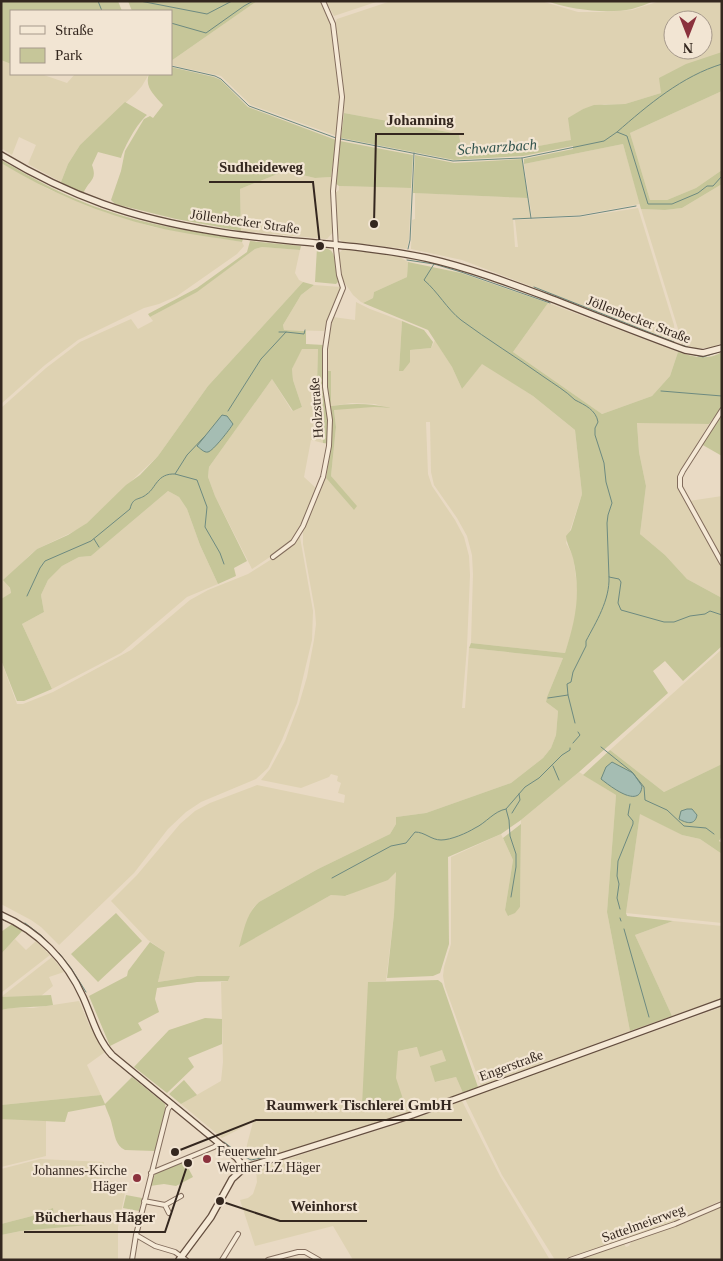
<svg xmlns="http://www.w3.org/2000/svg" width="723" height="1261" viewBox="0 0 723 1261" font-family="Georgia,serif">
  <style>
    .farmland { fill: #ded2b2; fill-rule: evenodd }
    .green { fill: #c6c699; fill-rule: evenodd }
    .water { fill: #a5bdb3; stroke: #6d8a80 }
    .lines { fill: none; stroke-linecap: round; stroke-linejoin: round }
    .stream { stroke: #6d8a80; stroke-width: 1 }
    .street-casing { stroke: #826c5c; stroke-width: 6 }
    .secondary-casing { stroke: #644e3f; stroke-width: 8 }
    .street { stroke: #f5e9d6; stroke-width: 4 }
    .secondary { stroke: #f5e9d6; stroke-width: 5.5 }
    .poi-dot { fill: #8b323d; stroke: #f2e5d3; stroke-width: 2 }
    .labels { text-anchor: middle; stroke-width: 4.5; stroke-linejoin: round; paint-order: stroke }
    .street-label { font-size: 14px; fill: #34271f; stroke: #f2e5d3 }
    .poi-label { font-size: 14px; fill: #34271f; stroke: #f2e5d3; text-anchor: start }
    .water-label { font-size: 15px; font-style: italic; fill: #2f524c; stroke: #f2e5d3 }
    .leader { fill: none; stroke: #34271f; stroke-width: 2 }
    .callout-dot { fill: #34271f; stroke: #f2e5d3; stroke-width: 2 }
    .callout-label { font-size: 15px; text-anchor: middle; font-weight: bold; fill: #34271f; stroke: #f2e5d3; stroke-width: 4.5; stroke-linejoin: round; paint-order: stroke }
  </style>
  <rect width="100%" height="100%" fill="#e9dac4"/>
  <path class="farmland" d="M 257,1 L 321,1 L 331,25 L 335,52 L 340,97 L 337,136 L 251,105 L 221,76 L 171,65 L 171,61 Z
    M 326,1 L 379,1 L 334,16 Z
    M 391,1 L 541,1 L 578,12 L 601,12 L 632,10 L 660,1 L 722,1 L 722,52 L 661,93 L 625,104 L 605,104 L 583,109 L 573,116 L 572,140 L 522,149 L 462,154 L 459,134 L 344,113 L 343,85 L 335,23 L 337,19 ZM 673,20 L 703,20 L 703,50 L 673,50 Z
    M 1,60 L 11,64 L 11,74 L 41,74 L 67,83 L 75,74 L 149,74 L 142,86 L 135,94 L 80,145 L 68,164 L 61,182 L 28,164 L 36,145 L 19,137 L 12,155 L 1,148 Z
    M 722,91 L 722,170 L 696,188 L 667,200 L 650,200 L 630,133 Z
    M 623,144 L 640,204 L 580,215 L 532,218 L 524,164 Z
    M 1,163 L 48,189 L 105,212 L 153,227 L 242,242 L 244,246 L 237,254 L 177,296 L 159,304 L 144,308 L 78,340 L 45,365 L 1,404 Z
    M 285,171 L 315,178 L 331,177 L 334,231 L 327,239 L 241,231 L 240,189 Z
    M 722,184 L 722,343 L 710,348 L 694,348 L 678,342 L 679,332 L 641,209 L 665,210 L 682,208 Z
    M 339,186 L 411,188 L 409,239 L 407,249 L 343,242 L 340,240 L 338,237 L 335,193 L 339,190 Z
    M 415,193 L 528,198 L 531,218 L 513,219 L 515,247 L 518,247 L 515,220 L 580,217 L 638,208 L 674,325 L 675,341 L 462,260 L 411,249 L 412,220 L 415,219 Z
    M 262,247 L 300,250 L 295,273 L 299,280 L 303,282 L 208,386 L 158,456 L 87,523 L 79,529 L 37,549 L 30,555 L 4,580 L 10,589 L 11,594 L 1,599 L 1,408 L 46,368 L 80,342 L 131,319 L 138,329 L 153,321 L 150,317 L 196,292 L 255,249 Z
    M 343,249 L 398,256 L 408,262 L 407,277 L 374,292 L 373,298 L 363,303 L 361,302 L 353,295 L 342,279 L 338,254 Z
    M 314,285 L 341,287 L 324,331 L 284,330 L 283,325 L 301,295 Z
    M 356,302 L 370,309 L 402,321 L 399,371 L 410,350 L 431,348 L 435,340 L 452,367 L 462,389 L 482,363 L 533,396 L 575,430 L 582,494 L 566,543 L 573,556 L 578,592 L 576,612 L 573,628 L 565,653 L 471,643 L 473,574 L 472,555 L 467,536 L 457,518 L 434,485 L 431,472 L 430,422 L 426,422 L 428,474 L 432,486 L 455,520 L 464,537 L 469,556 L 470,575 L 467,647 L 462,708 L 465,708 L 469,648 L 563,658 L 547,697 L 546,702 L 558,711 L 556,735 L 551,748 L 543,758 L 511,783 L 426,813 L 396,817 L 396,824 L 390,834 L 318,869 L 259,902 L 253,908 L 247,921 L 240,946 L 331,895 L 346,896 L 396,871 L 394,914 L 386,981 L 368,982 L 398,1051 L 418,1047 L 420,1057 L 442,1049 L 446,1061 L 436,1082 L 456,1077 L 463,1093 L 361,1129 L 271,1156 L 251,1159 L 244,1156 L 253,1122 L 222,1138 L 181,1104 L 221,1081 L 223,1062 L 221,982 L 228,981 L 230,976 L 197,976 L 158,982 L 165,952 L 148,940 L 111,901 L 137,875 L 180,824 L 195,811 L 210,803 L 257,785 L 344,803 L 345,795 L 338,793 L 341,783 L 337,781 L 338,776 L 331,774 L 329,777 L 301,788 L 261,780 L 270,769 L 285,741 L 299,704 L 307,677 L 314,640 L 316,624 L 315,611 L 303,544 L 303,531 L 326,478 L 354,510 L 331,476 L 336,427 L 334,409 L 374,407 L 387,408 L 375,404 L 352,403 L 331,406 L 331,371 L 328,370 L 329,331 L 333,317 L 355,320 Z
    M 548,303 L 678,352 L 670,376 L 652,396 L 602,414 L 513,352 Z
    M 301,349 L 318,349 L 317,384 L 323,443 L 311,440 L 304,477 L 317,489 L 302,527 L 292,542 L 252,569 L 215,496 L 208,477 L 209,467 L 272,379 L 292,411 L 302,407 L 293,380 L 292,369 Z
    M 637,422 L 709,424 L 681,470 L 677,482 L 722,566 L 722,598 L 687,579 L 665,555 L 640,534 L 646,486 L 639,452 Z
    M 168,491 L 179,497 L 187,509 L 200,545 L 218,584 L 187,597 L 121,653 L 52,689 L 22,624 L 44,612 L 41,595 L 48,580 L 62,566 L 79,557 L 91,556 Z
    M 722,496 L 722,560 L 689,501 Z
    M 298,537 L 300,537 L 313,611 L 312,640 L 297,703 L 282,740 L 268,768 L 256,779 L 201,802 L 186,812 L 168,829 L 134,873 L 59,945 L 41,927 L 31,920 L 1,904 L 1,660 L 17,704 L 23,704 L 53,692 L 131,650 L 190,600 L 208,590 L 248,574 L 275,557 Z
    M 722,649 L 722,764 L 664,792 L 610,750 Z
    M 579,772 L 616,795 L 607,912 L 630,1031 L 481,1086 L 445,987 L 443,976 L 444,967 L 451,944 L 451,857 L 501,834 L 513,860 L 505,910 L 509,916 L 520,907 L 521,820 Z
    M 640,813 L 682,835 L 700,839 L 722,854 L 722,923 L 626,913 Z
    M 673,921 L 722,926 L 722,998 L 672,1016 L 635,935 Z
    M 15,939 L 26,950 L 36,941 L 50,955 L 1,993 L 1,954 Z
    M 52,957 L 64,972 L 49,977 L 53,986 L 41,996 L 1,997 Z
    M 79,1001 L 90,1027 L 92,1026 L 99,1042 L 105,1052 L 87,1065 L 101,1095 L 1,1105 L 1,1010 L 12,1008 L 33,1008 Z
    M 722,1007 L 722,1200 L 675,1222 L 561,1260 L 555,1260 L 502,1175 L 465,1099 Z
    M 462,1101 L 500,1176 L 550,1260 L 353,1260 L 333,1226 L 255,1246 L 240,1200 L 248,1198 L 253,1194 L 257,1182 L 256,1169 L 413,1119 Z
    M 8,1118 L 46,1121 L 46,1156 L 1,1167 L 1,1119 Z
    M 40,1159 L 104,1162 L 101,1180 L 127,1183 L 118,1227 L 118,1260 L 1,1260 L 1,1235 L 21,1231 L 81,1225 L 55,1225 L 53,1209 L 32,1216 L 1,1224 L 1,1169 Z
    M 718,1207 L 722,1210 L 722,1260 L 578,1260 L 624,1244 L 626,1247 L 629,1246 L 631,1242 L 676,1226 Z"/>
  <path class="green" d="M 1,1 L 118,1 L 122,11 L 11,11 L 11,64 L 1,60 Z
    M 128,1 L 257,1 L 171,61 L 171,11 L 132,11 Z
    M 547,1 L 654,1 C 647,4 639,7 632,9 C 607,14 571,10 547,1 Z
    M 722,52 L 722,91 L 630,133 L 650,200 L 667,200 L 696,188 L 722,170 L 722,184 L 682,208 L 665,210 L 641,209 L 623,144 L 524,164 L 524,159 L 573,149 L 573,146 L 523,156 L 454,160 L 341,138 L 344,113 L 459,134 L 462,154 L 522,149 L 571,140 L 568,118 L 583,109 L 594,105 L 625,104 L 661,93 L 659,78 L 686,64 Z
    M 171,67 L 214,77 L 221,80 L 248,107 L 336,140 L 331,177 L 315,178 L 285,171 L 240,189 L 241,231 L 176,219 L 115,204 L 111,200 L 121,171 L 125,151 L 144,119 L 150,116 L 153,118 L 163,105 C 155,96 144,87 149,74 L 171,74 Z
    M 125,102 L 147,115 C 138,122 124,147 121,158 L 98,152 L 92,165 C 98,181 88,180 83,194 L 73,190 L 61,182 L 68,164 L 80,145 Z
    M 340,141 L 413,155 L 411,188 L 339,186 L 335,183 Z
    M 415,155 L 454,163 L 522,159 L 528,198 L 413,193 Z
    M 1,160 C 34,179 68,198 105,210 C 149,226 197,232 243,239 L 242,242 C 213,237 184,234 155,227 C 101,214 49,192 1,163 Z
    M 250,241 L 301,246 L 300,250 L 262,247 L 255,249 L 197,292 L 150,317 L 148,314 L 197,288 L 247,252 Z
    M 317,248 C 321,248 327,248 330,250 C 336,253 337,275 338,282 L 336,284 L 315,282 Z
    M 408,262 L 461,273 L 548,303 L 513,352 L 602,414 L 652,396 L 670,376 L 678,352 C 694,357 707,361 722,352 L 722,407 L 709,424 L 637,423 L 639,452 L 646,486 L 640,534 L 665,555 L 687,579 L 722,598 L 722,646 L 683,681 L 665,661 L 653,671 L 668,693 L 579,772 L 521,820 L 501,834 L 448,857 L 449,944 L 440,973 L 433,976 L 387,978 L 394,914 L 396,872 L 388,880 L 345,896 L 331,895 L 239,947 C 244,930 246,914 259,902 L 318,869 L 390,834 L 396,824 L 396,817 L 426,813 L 511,783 L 543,758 L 551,748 L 556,735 L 558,711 L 546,702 L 547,697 L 563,658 L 469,648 L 471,643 L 565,653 C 576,619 581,593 573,558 C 571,550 567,545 566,536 L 571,530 L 582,494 L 575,430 L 533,396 L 482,364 L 462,389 L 452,367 L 428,330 L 363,303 L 373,298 L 374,292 L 407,277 Z
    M 303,282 L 314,285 L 301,295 L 283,325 L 284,330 L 306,331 L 306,344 L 324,345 L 323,370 L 331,371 L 331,406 C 352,403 370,403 391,408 L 374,407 L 334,410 L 336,427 L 331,476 L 357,506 L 354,510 L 326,478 L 331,444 L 323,443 L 317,384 L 318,349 L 302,349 L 292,369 L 293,380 L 302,407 L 293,411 L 272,379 L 209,467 L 208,477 L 215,496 L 247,561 L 234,568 L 236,576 L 218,584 L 200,545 L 187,509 L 179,497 L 168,491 L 91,556 L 79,557 L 62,566 L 48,580 L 41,595 L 44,612 L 22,624 L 52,689 L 24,701 L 17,701 L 1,660 L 1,599 L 11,593 L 10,588 L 3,580 L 37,549 L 68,535 L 87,523 L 126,485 L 140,475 L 158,456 L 208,386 Z
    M 402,321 L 424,330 L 433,342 L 431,348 L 410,350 L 410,362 L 403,371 L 399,371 Z
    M 719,418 L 722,418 L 722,456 L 701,444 Z
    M 610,750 L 664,792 L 722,764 L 722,836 L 719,841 L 722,843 L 722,854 L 700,839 L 682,835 L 640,814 L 626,913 L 627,916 L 673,921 L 635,935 L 672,1016 L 630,1031 L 607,912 L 616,795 L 583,775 ZM 622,768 L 633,773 L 642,786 L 635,797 L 628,796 L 607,783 Z
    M 521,824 L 520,907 L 515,913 L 508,916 L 505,910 L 513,860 L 503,838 Z
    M 116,913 L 142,941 L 98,982 L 71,954 Z
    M 12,924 L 23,930 L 1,954 L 1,932 Z
    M 150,942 L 165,952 L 158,982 L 197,976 L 230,976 L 228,981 L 197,982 L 157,988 L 155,999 L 159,1012 L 138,1023 L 142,1030 L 110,1046 L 89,996 L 127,976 L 128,971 Z
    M 438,980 L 442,983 L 478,1087 L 463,1093 L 456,1077 L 435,1082 L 430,1066 L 446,1061 L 442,1050 L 420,1057 L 417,1047 L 398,1051 L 396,1078 L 404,1102 L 362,1106 L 368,982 Z
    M 51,995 L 53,1005 C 36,1008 18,1006 1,1010 L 1,997 Z
    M 205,1018 L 222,1019 L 222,1044 L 188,1058 L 194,1067 L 167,1093 L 134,1067 L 169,1030 Z
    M 132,1077 L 165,1104 L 166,1112 L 155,1151 L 125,1150 C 115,1145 115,1135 112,1125 C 111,1118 107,1112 105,1105 L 68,1112 L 65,1122 L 1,1119 L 1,1105 L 101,1095 L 105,1104 Z
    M 184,1080 L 197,1095 L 181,1104 L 169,1094 Z
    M 184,1160 L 193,1177 L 176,1186 L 164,1184 L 150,1186 L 156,1172 Z
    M 126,1195 L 142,1198 L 139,1211 L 123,1208 Z
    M 53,1208 L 55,1225 L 88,1225 L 21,1231 L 1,1235 L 1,1224 L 32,1216 Z"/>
  <path class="water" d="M 222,415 L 227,416 L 233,424 C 230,429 213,451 208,452 C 204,453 200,448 197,446 Z
    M 612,762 L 633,773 L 642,786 C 640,810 610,786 601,779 L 606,767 Z
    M 687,809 L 692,809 L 697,815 C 695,826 686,823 679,819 L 681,811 Z"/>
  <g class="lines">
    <path class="stream" d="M 98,1 L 102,11
      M 140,1 L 207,14 L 232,1
      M 171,23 L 206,33 L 244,6 L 253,1
      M 171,66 L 215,76 L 221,79 L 249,106 L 336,138 L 453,161 L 522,158 L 604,141 L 617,132 L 627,136 L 648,204 L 672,204 L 698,193 L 707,186 L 713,186 L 722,176
      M 617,132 C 648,105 682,76 722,64
      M 522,158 L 531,218
      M 513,219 L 580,216 L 636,206
      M 408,249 L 410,240 L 414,153
      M 407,260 L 434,264 L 424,280 C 438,292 447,309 461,320 C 488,340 516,357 544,377 C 554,384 566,391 575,400 C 585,405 596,410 598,422 L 595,428 L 595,435 L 604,463 L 606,482 L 612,503 L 608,515 L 607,523 L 609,577 L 619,579 L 621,582 L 618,603 L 621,610 L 664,622 L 674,622 L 690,616 L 705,614 L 710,611 L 722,615
      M 434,264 L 461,272 L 550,303
      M 534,287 L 674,342
      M 279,332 L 286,332
      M 682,345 L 690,348
      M 679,351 L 703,357 L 722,351
      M 661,391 L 722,396
      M 228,411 L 261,359 L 286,332 L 304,334 L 305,330
      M 721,416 L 722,416
      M 205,436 L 187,455 L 175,474 L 197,480 L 207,507 L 205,527 L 220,553 L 224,564
      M 94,539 L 99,547
      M 27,596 L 40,568 L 45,561 L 91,541 L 130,509 C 133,496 139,501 147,494 C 156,488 157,473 175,474
      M 568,695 L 575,723
      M 548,698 L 568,695 L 567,684 L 571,682 L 573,672 L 586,646 L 586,641 C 596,622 610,600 609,577
      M 573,743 L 580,735 L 578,732
      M 601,747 L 632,772 L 644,787 L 645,800 L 667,810 L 684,826 L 706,828 L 714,834
      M 553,766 L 559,780
      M 512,813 L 520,800 L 519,794
      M 332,878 L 391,846 L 406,843 L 415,832 C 425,832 431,840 441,840 C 451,840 467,833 475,828 C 486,823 494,811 506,809
      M 511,897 L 516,867 L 516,854 L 510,836 L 509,820 L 506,809 L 525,787 L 539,778 L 562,755 L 570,750 L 570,748
      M 620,909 L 617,898 L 619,884 L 617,876 L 618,861 L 633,824 L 633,821 L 628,815 L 630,804
      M 1,912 L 17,919
      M 620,918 L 621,921
      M 1,919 L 6,921
      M 25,923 L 42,936 L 53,947
      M 624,929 L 649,1017
      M 59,953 L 71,968 L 86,992
      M 124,1069 L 164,1102
      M 137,1072 L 164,1094
      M 168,1097 L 172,1100
      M 175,1103 L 213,1134
      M 224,1142 L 237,1152
      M 243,1156 L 251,1160 L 266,1157"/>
    <g class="street-casing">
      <path id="street" d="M 722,410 L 683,471 L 680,477 L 680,487 L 722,563
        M 273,557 L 293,542 L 303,526 L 323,477 L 329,446 L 330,420 L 325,387 L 325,349 L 329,322 L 343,288 L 339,275 L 336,249 L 333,191 L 342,97 L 333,24 L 323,1
        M 151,1173 L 214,1147 L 219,1143
        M 144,1201 L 165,1205 L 181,1196
        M 165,1205 L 169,1213
        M 136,1235 L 155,1246 L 175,1252 L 186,1260
        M 132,1260 L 136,1235 L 168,1109 L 172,1104
        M 222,1260 L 238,1234
        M 268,1260 L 298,1252 L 305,1252 L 319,1260
        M 570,1260 L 675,1224 L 722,1204"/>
    </g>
    <g class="secondary-casing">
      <path id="secondary" d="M 1,155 C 71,197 132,218 213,231 C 283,243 356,243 426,258 C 470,268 512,284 555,300 C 598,317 641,334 685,350 L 703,353 L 722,348
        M 1,915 C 38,931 67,961 83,997 C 92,1017 97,1039 112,1055 L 237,1158 L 244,1168
        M 179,1260 L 211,1217 L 232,1179 L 244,1168 L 412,1115 L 722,1002"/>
    </g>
    <use href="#street" class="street"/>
    <use href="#secondary" class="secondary"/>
  </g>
  <g class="poi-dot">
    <circle cx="207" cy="1159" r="5"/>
    <circle cx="137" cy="1178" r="5"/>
  </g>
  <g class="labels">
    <g class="street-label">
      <text transform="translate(245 221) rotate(8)" y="5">Jöllenbecker Straße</text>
      <text transform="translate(639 319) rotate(21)" y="5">Jöllenbecker Straße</text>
      <text transform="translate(316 408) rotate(-94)" y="5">Holzstraße</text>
      <text transform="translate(511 1065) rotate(-20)" y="5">Engerstraße</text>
      <text transform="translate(643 1223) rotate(-20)" y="5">Sattelmeierweg</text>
    </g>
    <g class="poi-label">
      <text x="217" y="1156">Feuerwehr<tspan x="217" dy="16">Werther LZ Häger</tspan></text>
      <text x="127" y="1175" text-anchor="end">Johannes-Kirche<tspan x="127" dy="16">Häger</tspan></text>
    </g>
    <g class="water-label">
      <text transform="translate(497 147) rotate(-4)" y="5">Schwarzbach</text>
    </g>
  </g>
  <path class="leader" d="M374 224L376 134H464M320 246L313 182H209M175 1152L256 1120H462M220 1201L280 1221H367M188 1163L165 1232H24"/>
  <g class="callout-dot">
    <circle cx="374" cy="224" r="5"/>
    <circle cx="320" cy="246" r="5"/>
    <circle cx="175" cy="1152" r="5"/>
    <circle cx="220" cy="1201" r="5"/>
    <circle cx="188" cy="1163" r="5"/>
  </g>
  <g class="callout-label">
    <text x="420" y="125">Johanning</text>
    <text x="261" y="172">Sudheideweg</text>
    <text x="359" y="1110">Raumwerk Tischlerei GmbH</text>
    <text x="324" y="1211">Weinhorst</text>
    <text x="95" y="1222">Bücherhaus Häger</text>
  </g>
  <rect width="723" height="1261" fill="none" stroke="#34271f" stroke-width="5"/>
  <rect x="10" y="10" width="162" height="65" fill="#f2e5d3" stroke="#a6998b"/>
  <rect x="20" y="26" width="25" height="8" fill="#f5e9d6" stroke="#a6998b"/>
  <text x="55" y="35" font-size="15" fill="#34271f">Straße</text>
  <rect x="20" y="48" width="25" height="15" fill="#c6c699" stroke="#a6998b"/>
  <text x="55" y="60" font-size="15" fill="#34271f">Park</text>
  <g transform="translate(688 35) rotate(180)"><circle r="24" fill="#f2e5d3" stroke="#a6998b"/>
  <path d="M0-4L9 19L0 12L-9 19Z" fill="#8b323d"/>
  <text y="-8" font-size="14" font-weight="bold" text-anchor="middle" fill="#34271f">N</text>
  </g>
</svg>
